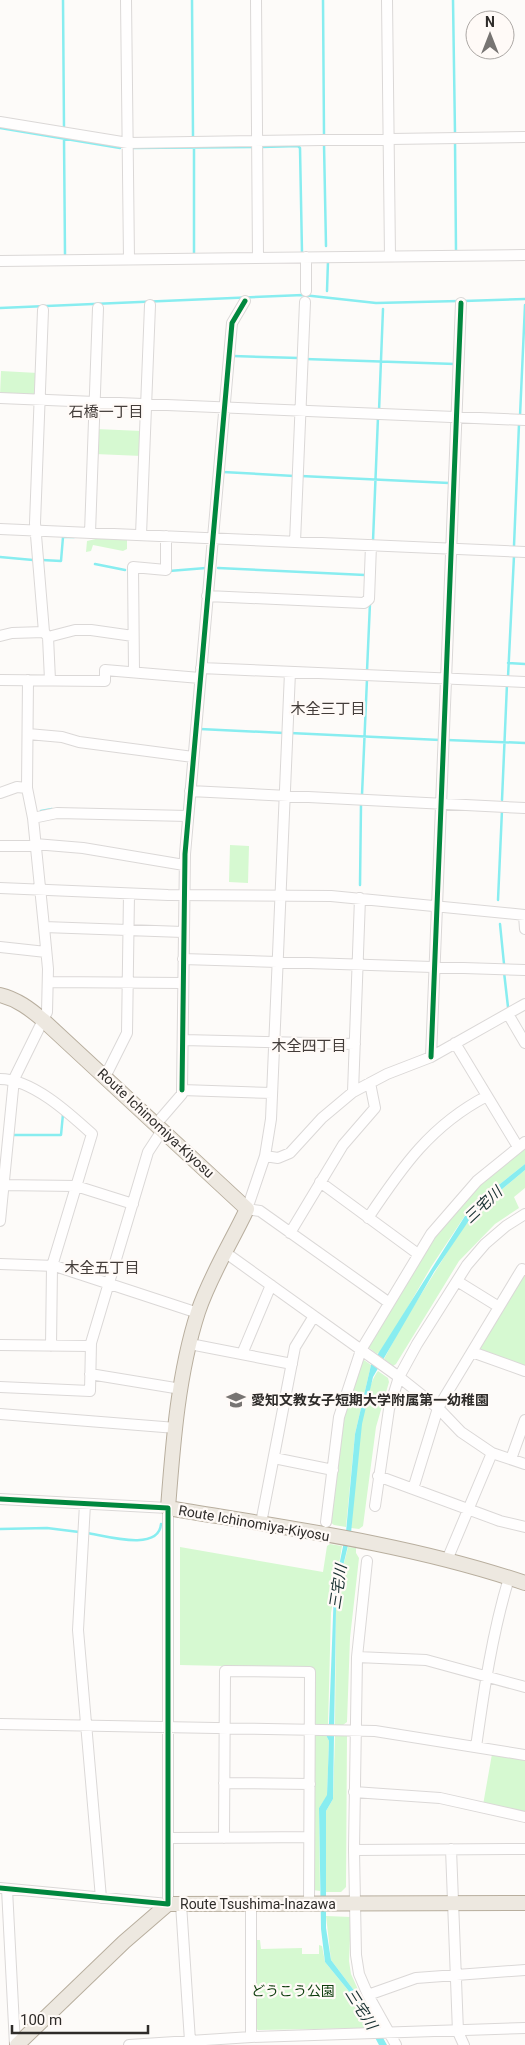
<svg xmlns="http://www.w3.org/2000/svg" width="525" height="2045" viewBox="0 0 525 2045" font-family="Roboto,'Noto Sans JP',sans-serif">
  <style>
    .green { fill: #d6f9d1 }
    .water { fill: #88edf0 }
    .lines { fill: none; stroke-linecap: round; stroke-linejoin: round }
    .stream { stroke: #88edf0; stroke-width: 2.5 }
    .minor-casing { stroke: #dbd8d7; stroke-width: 12 }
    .major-casing { stroke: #b8ae9e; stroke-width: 16 }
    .minor { stroke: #fffefe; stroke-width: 10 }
    .major { stroke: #ede8e0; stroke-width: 14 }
    .cycleway-casing { stroke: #fffaf7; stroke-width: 8 }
    .cycleway { stroke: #00873e; stroke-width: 5 }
    .labels { text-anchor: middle; stroke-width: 4.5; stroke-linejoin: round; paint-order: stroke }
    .street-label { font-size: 14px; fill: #2f2c2a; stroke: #fffaf7 }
    .poi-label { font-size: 14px; font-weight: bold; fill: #2f2c2a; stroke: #fffaf7; text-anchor: start }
    .park-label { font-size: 14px; fill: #0e3d0d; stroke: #fffaf7 }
    .neighbourhood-label { font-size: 15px; fill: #443d3a; stroke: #fffaf7 }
    .water-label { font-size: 15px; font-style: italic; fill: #183031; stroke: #fffaf7 }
  </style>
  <rect width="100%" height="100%" fill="#fdfbf9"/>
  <path class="green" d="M 1,371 L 38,373 L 35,397 L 0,395 Z
    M 96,429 L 142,431 L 142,456 L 95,454 Z
    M 100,538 L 127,540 L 127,549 L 123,551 L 93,545 L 91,551 L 86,552 L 87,541 Z
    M 230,845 L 249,846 L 248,883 L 229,882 Z
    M 525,1146 L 525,1164 L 470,1208 L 431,1267 L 383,1350 L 377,1354 L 368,1347 L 437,1232 L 465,1197 Z
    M 525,1170 L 525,1188 L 514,1197 L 519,1208 L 495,1224 L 459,1261 L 396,1364 L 393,1366 L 384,1359 L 402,1325 L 461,1230 L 483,1205 Z
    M 522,1275 L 525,1275 L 525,1366 L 481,1351 L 479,1347 Z
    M 364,1360 L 371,1365 L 355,1434 L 346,1527 L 334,1525 L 330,1522 L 346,1404 L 360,1361 Z
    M 378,1371 L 388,1378 L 389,1382 L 376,1427 L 363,1526 L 359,1529 L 351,1528 C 354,1492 358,1397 378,1371 Z
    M 330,1544 L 342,1546 L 331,1613 L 328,1725 L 318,1725 L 313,1723 L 314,1668 L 180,1665 L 180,1547 L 323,1572 L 327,1546 Z
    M 348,1547 L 356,1548 L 356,1553 L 359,1558 L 350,1638 L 347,1722 L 343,1725 L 335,1725 L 336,1610 L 338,1587 Z
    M 315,1735 L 326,1735 L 329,1741 L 327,1796 L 319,1808 L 320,1891 L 313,1890 L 313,1736 Z
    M 335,1735 L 347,1735 L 346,1887 L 341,1892 L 326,1892 L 326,1811 L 333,1799 Z
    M 492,1754 L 525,1759 L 525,1811 L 523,1813 L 483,1805 Z
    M 326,1916 L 351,1917 L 349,1961 L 351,1974 L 365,2005 L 331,1960 Z
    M 254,1940 L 260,1940 L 261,1949 L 302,1948 L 302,1954 L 319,1954 L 319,1945 L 322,1946 L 325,1962 L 352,1995 L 370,2028 L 258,2030 L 255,2028 Z"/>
  <path class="water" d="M 525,1164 L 525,1170 L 483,1205 L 476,1215 L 472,1216 L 434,1272 L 373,1377 L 362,1424 L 351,1533 L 338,1587 L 336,1610 L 333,1799 L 326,1811 L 326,1928 L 331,1960 L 365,2005 L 387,2045 L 379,2045 L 352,1995 L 325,1962 L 321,1929 L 319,1808 L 327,1795 L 329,1741 L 326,1735 L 329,1723 L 334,1590 L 346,1532 L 355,1434 L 371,1365 L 470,1208 Z"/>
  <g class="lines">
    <path class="stream" d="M 63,0 L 64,127
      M 192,0 L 193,136
      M 323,0 L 324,134
      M 453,0 L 455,133
      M 0,128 L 120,148
      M 64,138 L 65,255
      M 455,141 L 456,251
      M 324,144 L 326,246
      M 194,147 L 194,255
      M 262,147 L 298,146 L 300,148 L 302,253
      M 132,148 L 253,147
      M 327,291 L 328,261
      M 464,301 L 525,299
      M 0,308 L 303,295 L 376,303 L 459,301
      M 233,356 L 299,358
      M 305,359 L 455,364
      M 379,411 L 383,309
      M 520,416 L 525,305
      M 223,472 L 294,476
      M 301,476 L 449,483
      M 373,541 L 378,417
      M 514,546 L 519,424
      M 0,557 L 33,560
      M 42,560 L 61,561 L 63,537 L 74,537
      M 95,564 L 125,570
      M 218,568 L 365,575
      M 169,571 L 206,568
      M 508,663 L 525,664
      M 367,671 L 370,603
      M 508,677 L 514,556 L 517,556
      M 200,729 L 284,733
      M 290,733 L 440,740
      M 447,740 L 525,743
      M 362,795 L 367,679
      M 502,800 L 507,684
      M 41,811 L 52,809
      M 360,885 L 361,804
      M 498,900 L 502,810
      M 500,924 L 504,964
      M 504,972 L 508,1007
      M 12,1135 L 61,1135 L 63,1114
      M 0,1529 L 47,1528 L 79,1532
      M 87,1533 C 106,1536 159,1552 161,1524"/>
    <g class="minor-casing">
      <path id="minor" d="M 126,0 L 129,259
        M 256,0 L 258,258
        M 387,0 L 390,256
        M 0,122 L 128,143 L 525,137
        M 306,257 L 306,291
        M 0,261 L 525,255
        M 43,310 L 35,523 L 44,632 L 48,637 L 50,680
        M 0,398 L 525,420
        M 0,529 L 525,552
        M 90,533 L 98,308
        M 141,535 L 150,305
        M 295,542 L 305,302
        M 207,596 L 364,603 L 369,599 L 371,545
        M 0,636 L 12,633 L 44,632
        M 48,637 L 75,630 L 91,630 L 133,636
        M 201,668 L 525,682
        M 134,672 L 133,567 L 166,570 L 166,536
        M 290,672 L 271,1119 L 265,1156 L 247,1209 L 260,1211 L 388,1302
        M 0,680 L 105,681 L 105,670 L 200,678
        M 28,734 L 62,737 L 79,742 L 193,757
        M 190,791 L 525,808
        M 0,793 L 17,787 L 27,788
        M 33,818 L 57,813 L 188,816
        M 35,844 L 83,848 L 184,865
        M 0,846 L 35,846
        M 0,888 L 168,895 L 331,896 L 525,915
        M 360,898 L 353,1092 L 387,1074 L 431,1057 L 525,1004
        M 524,915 L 525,929
        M 44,927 L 183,932
        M 0,947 L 46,952
        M 183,959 L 525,970
        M 48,982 L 183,983
        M 508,1014 L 525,1043
        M 183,1040 L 355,1044
        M 455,1043 L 518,1147
        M 431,1057 L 461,303
        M 105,1077 L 127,1033 L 129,894
        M 0,1079 C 32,1079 69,1113 92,1134 L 52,1266 L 51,1346
        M 182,1090 L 185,854 L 232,323 L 245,301
        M 157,1123 L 182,1094 L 182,1090 L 272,1093
        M 265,1156 L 278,1158 L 290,1153 L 322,1118 L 353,1092
        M 320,1182 L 418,1254
        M 0,1185 L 76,1186 L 133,1204
        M 368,1218 C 402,1167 431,1125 487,1096
        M 0,1221 L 14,1079 L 47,1012 L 48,969 L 44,927 L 33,818 L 27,788 L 28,680
        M 290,1233 L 343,1145 L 375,1108 L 370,1083
        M 226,1253 L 399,1377 L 438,1408 L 461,1432 L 492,1453 L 525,1464
        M 0,1264 L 55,1266 L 198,1313
        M 457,1281 L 499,1307
        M 190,1344 L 292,1364
        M 0,1345 L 91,1346
        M 472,1352 L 525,1371
        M 242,1354 L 271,1285
        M 90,1374 L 181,1389
        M 0,1387 L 90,1391 L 91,1343 L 148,1152 L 163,1129
        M 0,1414 L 176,1428
        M 274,1458 L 333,1470
        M 511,1459 L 525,1420
        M 378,1476 L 500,1521 L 525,1527
        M 413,1489 L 438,1408 L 522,1269 L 525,1270
        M 0,1499 L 168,1508 L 168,1904 L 0,1888
        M 85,1504 L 78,1630 L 101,1898
        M 375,1506 L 389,1409 L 399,1377 L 417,1344 L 467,1265 L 485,1244 L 506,1226 L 525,1214
        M 326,1522 L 339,1417 L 361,1350 L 431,1234 L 477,1181 L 525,1142
        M 261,1523 L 295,1347 L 314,1316
        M 447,1560 L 492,1453
        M 367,1561 L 357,1657 L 354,1850 L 356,1955 L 359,1974 L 368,1995 L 416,1978 L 525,1970
        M 357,1657 L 426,1660 L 525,1687
        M 0,1724 L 375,1731 L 525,1755
        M 476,1747 C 484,1690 492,1634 509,1578
        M 224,1783 L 310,1784
        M 354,1792 L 440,1798 L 525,1817
        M 168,1838 L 309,1837
        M 224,1838 L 225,1671 L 310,1672 L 309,1904
        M 451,1849 L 458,2032 L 464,2045
        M 354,1850 L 525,1849
        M 7,1889 L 15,2045
        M 181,1904 L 190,2041
        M 251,1904 L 251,2037
        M 368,1995 L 396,2045
        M 129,2045 L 251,2037 L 525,2028"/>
    </g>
    <g class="major-casing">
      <path id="major" d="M 0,995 C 17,999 30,1009 43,1020 L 247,1209 C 231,1243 210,1276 198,1312 C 178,1374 173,1443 168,1508 C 288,1528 410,1544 525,1583
        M 17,2045 L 124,1942 L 168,1904 L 525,1903"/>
    </g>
    <use href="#minor" class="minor"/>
    <use href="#major" class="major"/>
    <g class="cycleway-casing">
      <path id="cycleway" d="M 431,1057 L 461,303
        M 182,1090 L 185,854 L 232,323 L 245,301
        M 0,1499 L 168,1508 L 168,1904 L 0,1888"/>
    </g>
    <use href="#cycleway" class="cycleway"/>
  </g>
  <defs>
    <g id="school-bare" transform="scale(1.5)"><path d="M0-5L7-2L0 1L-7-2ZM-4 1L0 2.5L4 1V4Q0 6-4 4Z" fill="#777472" stroke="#fffaf7" stroke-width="2.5" paint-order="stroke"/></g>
  </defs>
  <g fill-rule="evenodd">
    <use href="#school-bare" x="236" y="1400"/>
  </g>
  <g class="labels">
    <g class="street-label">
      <text transform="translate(156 1123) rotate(43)" y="5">Route Ichinomiya-Kiyosu</text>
      <text transform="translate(254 1523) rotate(10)" y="5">Route Ichinomiya-Kiyosu</text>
      <text x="258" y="1909">Route Tsushima-Inazawa</text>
    </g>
    <g class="poi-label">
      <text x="251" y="1405">愛知文教女子短期大学附属第一幼稚園</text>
    </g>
    <g class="park-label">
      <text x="293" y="1996">どうこう公園</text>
    </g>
    <g class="neighbourhood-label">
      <text x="106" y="417">石橋一丁目</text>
      <text x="328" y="714">木全三丁目</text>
      <text x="309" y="1051">木全四丁目</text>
      <text x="102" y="1273">木全五丁目</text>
    </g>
    <g class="water-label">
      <text transform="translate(483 1205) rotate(-43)" y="5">三宅川</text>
      <text transform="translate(338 1587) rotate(-81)" y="5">三宅川</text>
      <text transform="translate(361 2009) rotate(58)" y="5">三宅川</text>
    </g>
  </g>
  <g transform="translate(490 35)"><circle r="24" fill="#fffaf7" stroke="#aca8a5"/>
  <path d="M0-4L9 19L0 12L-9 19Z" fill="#777472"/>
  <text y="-8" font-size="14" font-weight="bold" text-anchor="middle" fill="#2f2c2a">N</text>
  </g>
  <path d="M12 2025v8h136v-8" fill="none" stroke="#2f2c2a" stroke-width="2.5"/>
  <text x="20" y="2025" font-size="15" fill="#2f2c2a" stroke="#fffaf7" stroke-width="4" paint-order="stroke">100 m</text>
</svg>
